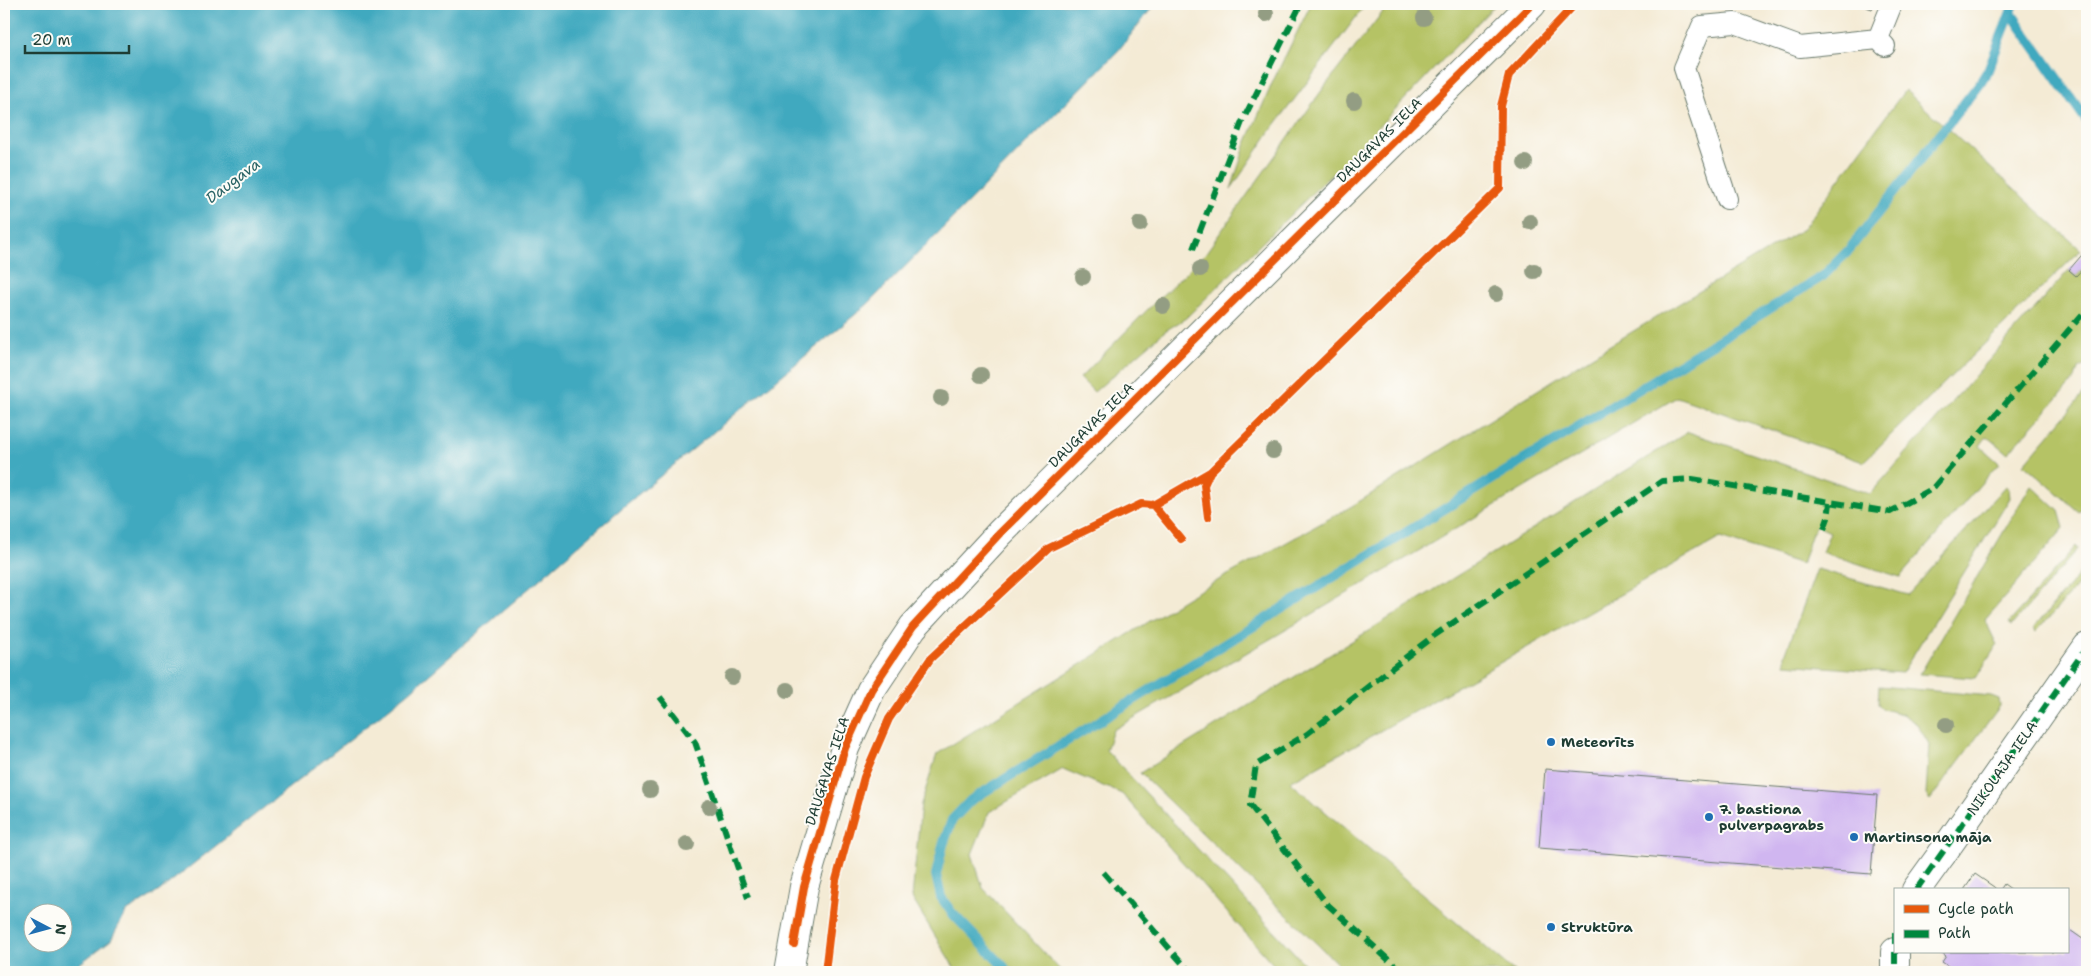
<svg xmlns="http://www.w3.org/2000/svg" width="2091" height="976" viewBox="0 0 2091 976" font-family="'Shantell Sans',sans-serif">
  <style>
    .green { fill: #b5c365; stroke: #6a804c }
    .water { fill: #3fa9bf; stroke: #2f737a; fill-rule: evenodd }
    .lines { fill: none; stroke-linecap: round; stroke-linejoin: round }
    .stream { stroke: #3fa9bf; stroke-width: 10 }
    .building { fill: #d0b6f0 }
    .service-casing { stroke: #6a7a6c; stroke-width: 22 }
    .pedestrian-casing { stroke: #6a7a6c; stroke-width: 30 }
    .minor-casing { stroke: #6a7a6c; stroke-width: 30 }
    .primary-casing { stroke: #6a7a6c; stroke-width: 30 }
    .service { stroke: #fff; stroke-width: 20 }
    .pedestrian { stroke: #fff; stroke-width: 28 }
    .minor { stroke: #fff; stroke-width: 28 }
    .primary { stroke: #fff; stroke-width: 28 }
    .quiet { stroke: #00873e; stroke-width: 6; stroke-dasharray: 12 6; stroke-linecap: butt }
    .cycleway-casing { stroke: #fdfcf7; stroke-width: 11 }
    .cycleway { stroke: #e8590c; stroke-width: 8 }
    .tree { fill: #939d83 }
    .poi-dot { fill: #1f6fb2; stroke: #fdfcf7; stroke-width: 2 }
    .labels { text-anchor: middle; stroke-width: 4; stroke-linejoin: round; paint-order: stroke }
    .street-label { font-size: 14px; fill: #1f3d34; stroke: #fdfcf7 }
    .poi-label { font-size: 14px; font-weight: bold; fill: #1f3d34; stroke: #fdfcf7; text-anchor: start }
    .water-label { font-size: 15px; font-style: italic; fill: #2a6365; stroke: #fdfcf7 }
  </style>
  <rect width="100%" height="100%" fill="#fdfcf7"/>
  <filter id="ink" filterUnits="userSpaceOnUse"><feTurbulence type="fractalNoise" baseFrequency=".02" numOctaves="2"/><feDisplacementMap in="SourceGraphic" scale="10" xChannelSelector="R" yChannelSelector="G"/><feConvolveMatrix kernelMatrix="1 2 1 2 8 2 1 2 1" color-interpolation-filters="sRGB"/></filter>
  <filter id="wash" filterUnits="userSpaceOnUse"><feTurbulence type="fractalNoise" baseFrequency=".0096" numOctaves="4" result="noise"/><feDisplacementMap in="SourceGraphic" scale="20" xChannelSelector="R" yChannelSelector="G"/><feGaussianBlur stdDeviation="1.12" result="paint"/><feColorMatrix in="noise" values="0 0 0 0 0 0 0 0 0 0 0 0 0 0 0 0 0 1.4 0 .05"/><feComposite in="paint" operator="in"/></filter>
  <g filter="url(#wash)">
    <rect width="100%" height="100%" fill="#f4ebd5"/>
    <path class="green" d="M 1311,4 L 1366,4 L 1272,129 L 1231,189 L 1245,146 L 1274,79 Z
      M 1389,4 L 1496,4 L 1362,144 L 1186,318 L 1165,331 L 1094,392 L 1080,378 L 1145,312 L 1205,254 L 1325,86 Z
      M 1905,90 L 2081,250 L 1863,462 L 1677,397 L 1284,631 L 1113,730 L 1106,750 L 1312,972 L 1280,972 L 1122,794 L 1063,769 L 989,812 L 972,854 L 983,888 L 1062,972 L 957,972 L 912,898 L 921,804 L 937,754 L 1190,596 L 1352,506 L 1592,356 L 1803,229 Z
      M 2087,263 L 2087,364 L 2078,369 L 2075,379 L 2008,453 L 1987,436 L 1980,446 L 1999,463 L 1900,577 L 1822,552 L 1830,532 L 1817,526 L 1812,533 L 1802,564 L 1720,538 L 1290,782 L 1515,972 L 1346,972 L 1140,773 L 1688,432 L 1870,494 L 2069,270 L 2076,276 Z
      M 2087,390 L 2087,503 L 2079,512 L 2024,464 Z
      M 2031,485 L 2059,511 L 2064,528 L 1985,620 L 1997,645 L 1976,678 L 1920,674 Z
      M 2005,486 L 2009,489 L 2010,498 L 1902,673 L 1785,664 L 1785,655 L 1817,569 L 1908,595 Z
      M 2076,546 L 2078,549 L 2011,626 L 2009,623 Z
      M 2086,566 L 2087,575 L 2036,632 L 2034,628 Z
      M 1879,686 L 1991,696 L 1999,699 L 2000,706 L 1930,800 L 1926,795 L 1929,744 L 1917,724 L 1902,714 L 1883,709 L 1878,704 Z"/>
    <path class="water" d="M 4,4 L 1155,4 L 1118,51 L 868,304 L 622,508 L 408,693 L 158,892 L 126,912 L 111,940 L 74,968 L 56,972 L 4,972 ZM 32,914 L 62,914 L 62,944 L 32,944 Z"/>
    <g class="lines">
      <path class="stream" d="M 2011,13 L 2087,121
        M 1009,972 L 952,913 L 941,897 L 936,875 L 943,845 L 952,820 L 971,800 L 1823,276 L 1848,251 L 1980,83 L 1988,70 L 2014,4"/>
    </g>
    <g id="blocks">
      <path class="building" d="M 1857,4 L 1874,4 L 1872,9 Z
        M 2087,249 L 2087,264 L 2076,276 L 2069,270 Z
        M 1545,769 L 1877,795 L 1871,874 L 1539,848 Z
        M 1975,874 L 1994,887 L 1997,890 L 1964,890 Z
        M 2004,884 L 2012,890 L 2000,890 Z
        M 2067,928 L 2087,942 L 2087,972 L 1957,972 L 1942,962 L 1946,956 L 1941,952 L 2067,952 Z"/>
    </g>
  </g>
  <g filter="url(#ink)">
    <use href="#blocks" fill-opacity="0" stroke="#6a7a6c" stroke-width="1"/>
    <g class="lines">
      <g class="service-casing">
        <path id="service" d="M 1885,46 L 1878,39 L 1892,4
          M 1727,199 L 1684,68 L 1702,26 L 1735,23 L 1800,47 L 1878,39"/>
      </g>
      <g class="pedestrian-casing">
        <path id="pedestrian" d="M 1942,854 L 2087,647"/>
      </g>
      <g class="minor-casing">
        <path id="minor" d="M 1916,890 L 1942,854
          M 1895,952 L 1895,972"/>
      </g>
      <g class="primary-casing">
        <path id="primary" d="M 789,972 L 804,887 L 845,748 L 871,690 L 913,627 L 1000,533 L 1532,4"/>
      </g>
      <use href="#service" class="service"/>
      <use href="#pedestrian" class="pedestrian"/>
      <use href="#minor" class="minor"/>
      <use href="#primary" class="primary"/>
      <path class="quiet" d="M 1193,249 L 1242,122 L 1301,4
        M 1824,529 L 1828,518 L 1830,503
        M 660,697 L 695,742 L 748,898
        M 1103,872 L 1190,972
        M 1916,890 L 2087,647
        M 1895,932 L 1895,945
        M 1895,952 L 1895,972
        M 1402,972 L 1327,904 L 1250,805 L 1256,765 L 1307,734 L 1432,637 L 1662,481 L 1692,479 L 1890,512 L 1932,489 L 2087,309"/>
      <g class="cycleway-casing">
        <path id="cycleway" d="M 1153,505 L 1210,472
          M 1208,517 L 1204,485 L 1210,472 L 1500,188 L 1501,106 L 1509,75 L 1575,4
          M 794,944 L 804,887 L 845,748 L 871,690 L 913,627 L 1000,533 L 1532,4
          M 825,972 L 836,880 L 864,777 L 889,719 L 931,658 L 1049,548 L 1141,504 L 1153,505 L 1181,539"/>
      </g>
      <use href="#cycleway" class="cycleway"/>
    </g>
    <g class="tree">
      <circle cx="1266" cy="14" r="8"/>
      <circle cx="1424" cy="18" r="8"/>
      <circle cx="1354" cy="101" r="8"/>
      <circle cx="1525" cy="163" r="8"/>
      <circle cx="1530" cy="222" r="8"/>
      <circle cx="1140" cy="224" r="8"/>
      <circle cx="1200" cy="269" r="8"/>
      <circle cx="1534" cy="271" r="8"/>
      <circle cx="1083" cy="277" r="8"/>
      <circle cx="1496" cy="294" r="8"/>
      <circle cx="1163" cy="306" r="8"/>
      <circle cx="981" cy="375" r="8"/>
      <circle cx="941" cy="398" r="8"/>
      <circle cx="1273" cy="451" r="8"/>
      <circle cx="732" cy="677" r="8"/>
      <circle cx="787" cy="690" r="8"/>
      <circle cx="1946" cy="725" r="8"/>
      <circle cx="650" cy="790" r="8"/>
      <circle cx="709" cy="807" r="8"/>
      <circle cx="687" cy="844" r="8"/>
    </g>
  </g>
  <g class="poi-dot">
    <circle cx="1551" cy="742" r="5"/>
    <circle cx="1709" cy="817" r="5"/>
    <circle cx="1854" cy="837" r="5"/>
    <circle cx="1551" cy="927" r="5"/>
  </g>
  <g class="labels">
    <g class="street-label">
      <text transform="translate(1379 140) rotate(-45)" y="5">DAUGAVAS IELA</text>
      <text transform="translate(1091 425) rotate(-45)" y="5">DAUGAVAS IELA</text>
      <text transform="translate(2002 768) rotate(-55)" y="5">NIKOLAJA IELA</text>
      <text transform="translate(827 771) rotate(-72)" y="5">DAUGAVAS IELA</text>
    </g>
    <g class="poi-label">
      <text x="1561" y="747">Meteorīts</text>
      <text x="1719" y="814">7. bastiona<tspan x="1719" dy="16">pulverpagrabs</tspan></text>
      <text x="1864" y="842">Martinsona māja</text>
      <text x="1561" y="932">Struktūra</text>
    </g>
    <g class="water-label">
      <text transform="translate(233 181) rotate(-37)" y="5">Daugava</text>
    </g>
  </g>
  <rect width="2091" height="976" fill="none" stroke="#fdfcf7" stroke-width="20"/>
  <rect x="1894" y="888" width="175" height="65" fill="#fdfcf7" stroke="#a4b0a9"/>
  <rect x="1904" y="905" width="25" height="8" fill="#e8590c" stroke="#a4b0a9"/>
  <text x="1938" y="914" font-size="15" fill="#1f3d34">Cycle path</text>
  <rect x="1904" y="930" width="25" height="8" fill="#00873e" stroke="#a4b0a9"/>
  <text x="1938" y="938" font-size="15" fill="#1f3d34">Path</text>
  <g transform="translate(48 928) rotate(96)"><circle r="24" fill="#fdfcf7" stroke="#a4b0a9"/>
  <path d="M0-4L9 19L0 12L-9 19Z" fill="#1f6fb2"/>
  <text y="-8" font-size="14" font-weight="bold" text-anchor="middle" fill="#1f3d34">N</text>
  </g>
  <path d="M25 45v8h104v-8" fill="none" stroke="#1f3d34" stroke-width="2.5"/>
  <text x="32" y="45" font-size="15" fill="#1f3d34" stroke="#fdfcf7" stroke-width="4" paint-order="stroke">20 m</text>
</svg>
